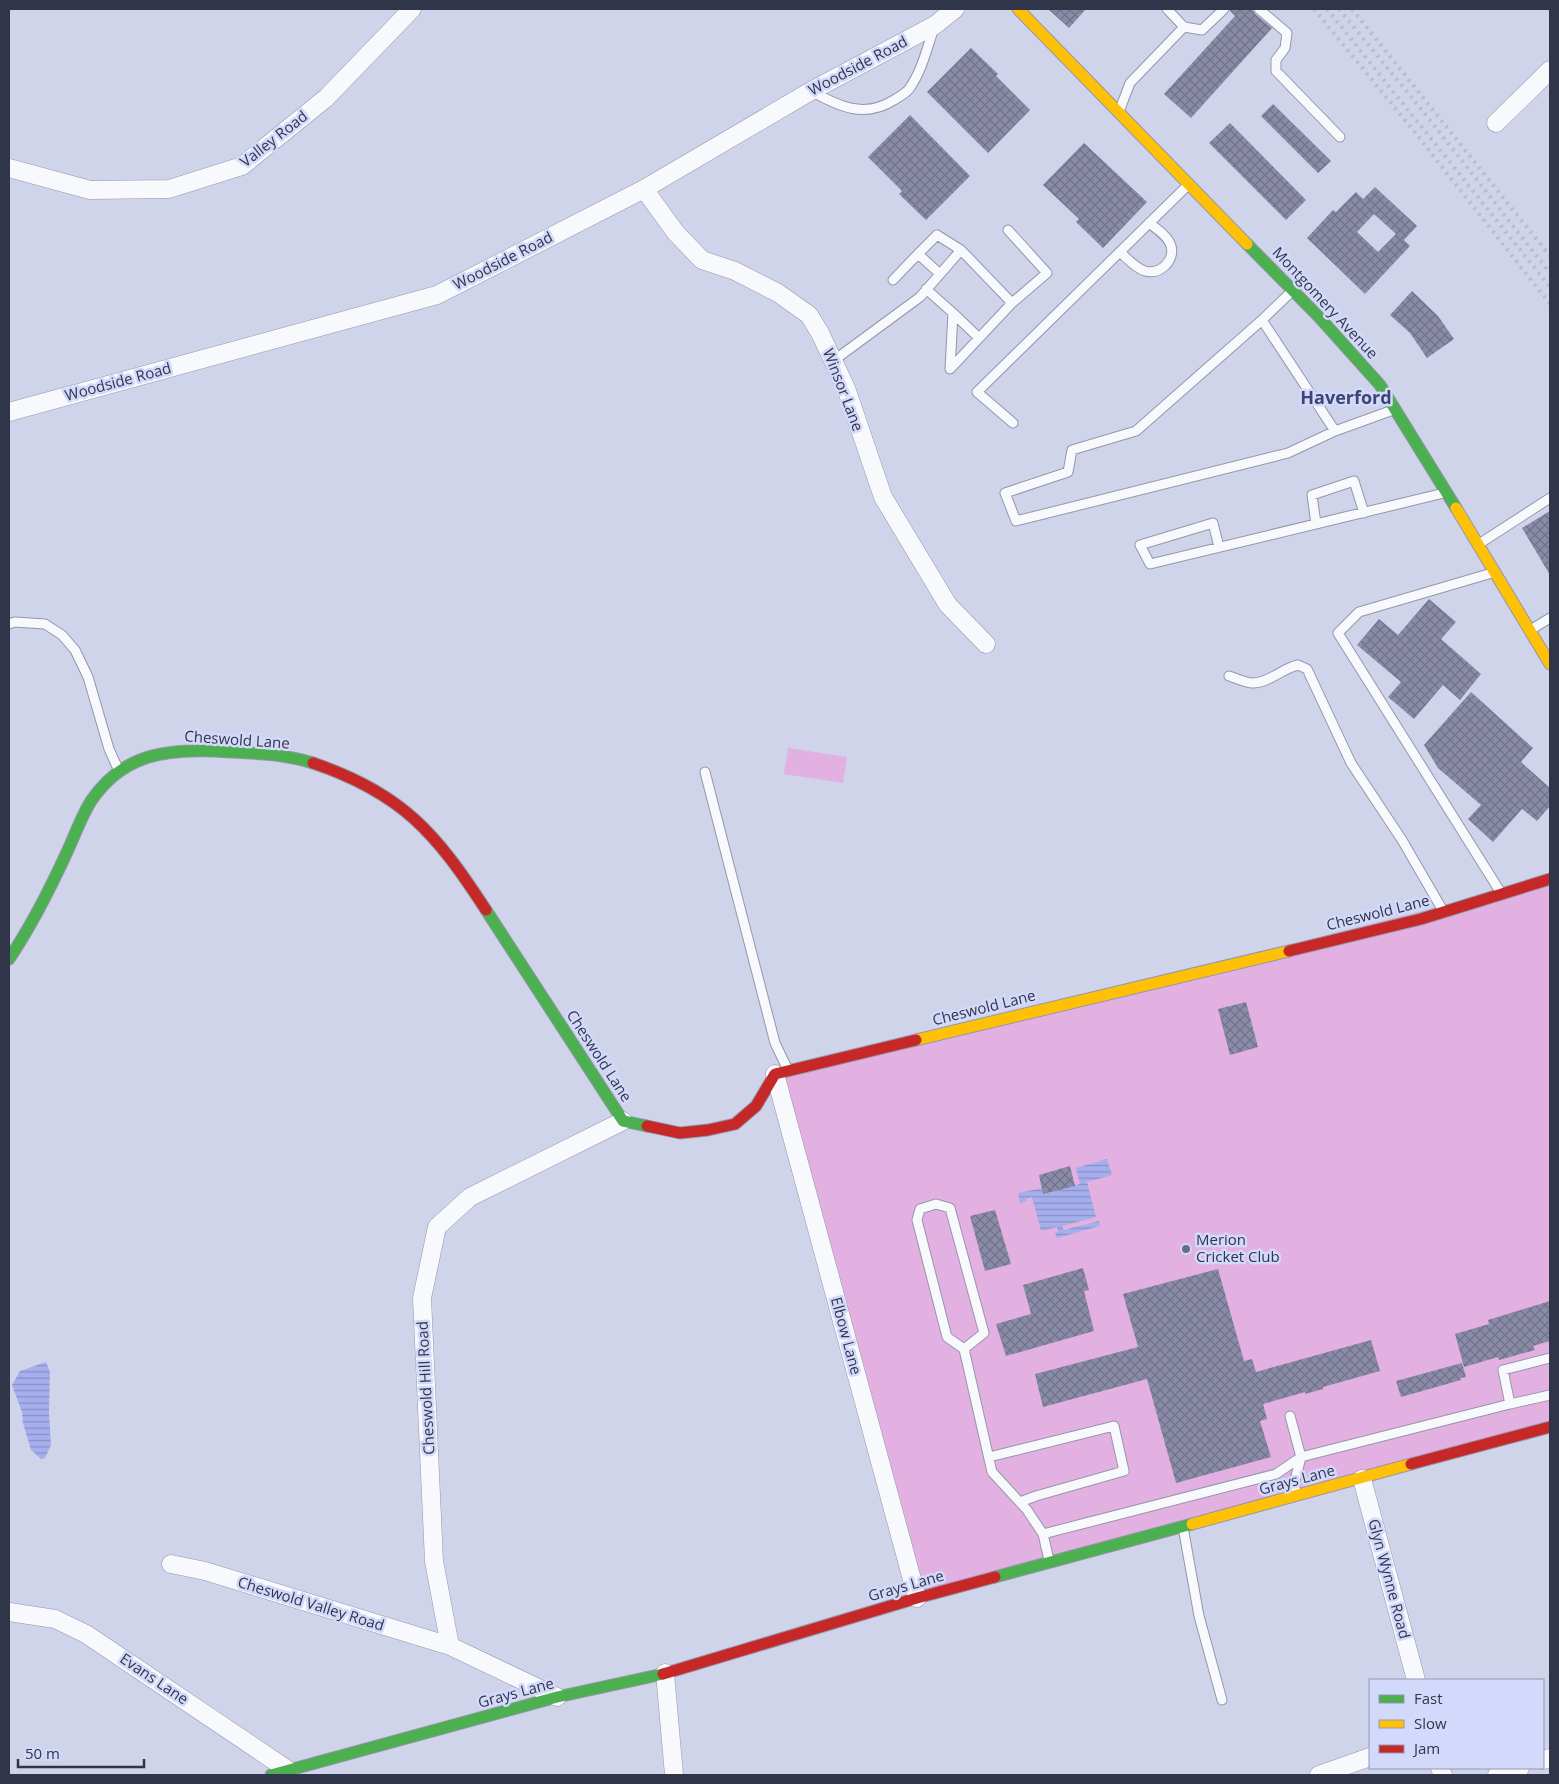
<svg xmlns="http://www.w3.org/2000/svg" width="1559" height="1784" viewBox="0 0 1559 1784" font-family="'Open Sans',sans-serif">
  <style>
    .garden { fill: #e2b0e1 }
    .water { fill: url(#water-rules) }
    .building { fill: url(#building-cross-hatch); fill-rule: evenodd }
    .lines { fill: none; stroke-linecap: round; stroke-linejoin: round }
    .lane-casing { stroke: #9497aa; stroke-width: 11 }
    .street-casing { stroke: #9497aa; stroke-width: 19 }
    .fast-casing { stroke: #9497aa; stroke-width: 13 }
    .slow-casing { stroke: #9497aa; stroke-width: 13 }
    .jam-casing { stroke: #9497aa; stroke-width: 13 }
    .lane { stroke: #f8f9fc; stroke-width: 9 }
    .street { stroke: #f8f9fc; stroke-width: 18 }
    .fast { stroke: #4caf50; stroke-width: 11 }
    .slow { stroke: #ffc107; stroke-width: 11 }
    .jam { stroke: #c62828; stroke-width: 11 }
    .rail { stroke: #bbbdc3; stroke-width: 4; stroke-dasharray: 2.5 5; stroke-linecap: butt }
    .poi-dot { fill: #686d82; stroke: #d3d9fa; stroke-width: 2 }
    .labels { text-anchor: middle; stroke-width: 5; stroke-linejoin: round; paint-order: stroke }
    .street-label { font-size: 15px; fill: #31354a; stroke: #d3d9fa }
    .poi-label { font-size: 15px; fill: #31354a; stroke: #d3d9fa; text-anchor: start }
    .quarter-label { font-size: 18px; font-weight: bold; fill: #3f4571; stroke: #d3d9fa }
  </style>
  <defs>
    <pattern id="water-rules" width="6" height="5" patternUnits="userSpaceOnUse" patternTransform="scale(1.25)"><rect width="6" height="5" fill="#a6afee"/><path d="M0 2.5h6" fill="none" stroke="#888fc3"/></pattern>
    <pattern id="building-cross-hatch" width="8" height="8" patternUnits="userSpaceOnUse" patternTransform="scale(1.25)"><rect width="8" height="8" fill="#8a8ba7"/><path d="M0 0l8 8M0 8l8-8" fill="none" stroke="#71728a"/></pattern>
  </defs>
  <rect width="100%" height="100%" fill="#cfd4eb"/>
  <path class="garden" d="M 788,748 L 847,757 L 843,783 L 784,774 Z
    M 1550,879 L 1550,1425 L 917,1598 L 775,1074 Z"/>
  <path class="water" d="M 1107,1159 L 1112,1175 L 1087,1182 L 1096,1217 L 1062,1226 L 1064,1230 L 1099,1221 L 1100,1226 L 1057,1238 L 1055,1233 L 1058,1232 L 1057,1227 L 1041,1231 L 1032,1197 L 1026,1199 L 1027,1201 L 1020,1203 L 1018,1193 L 1042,1188 L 1044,1194 L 1080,1184 L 1076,1168 Z
    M 46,1362 L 50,1372 L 49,1413 L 51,1445 L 45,1458 L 41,1459 L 31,1450 L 23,1423 L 22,1412 L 12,1385 L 20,1371 Z"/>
  <path class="building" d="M 1048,9 L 1086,9 L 1069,28 Z
    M 1230,9 L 1252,9 L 1255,14 L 1272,28 L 1191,118 L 1164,94 L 1235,16 L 1230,11 Z
    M 971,48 L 998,74 L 996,76 L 1030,110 L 988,153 L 927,92 Z
    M 1273,104 L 1331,161 L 1318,173 L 1261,116 Z
    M 910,115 L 970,176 L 926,220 L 899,194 L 902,191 L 868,157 Z
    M 1230,123 L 1306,200 L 1286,220 L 1209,143 Z
    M 1084,143 L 1147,202 L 1103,248 L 1076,222 L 1079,219 L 1043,185 Z
    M 1375,187 L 1417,226 L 1404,240 L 1410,246 L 1365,294 L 1307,238 L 1333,210 L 1336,212 L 1356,192 L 1363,199 ZM 1374,214 L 1396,234 L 1378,252 L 1357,232 Z
    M 1412,291 L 1438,316 L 1454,339 L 1427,358 L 1410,333 L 1390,315 Z
    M 1550,511 L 1550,575 L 1522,528 Z
    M 1429,599 L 1456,622 L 1441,639 L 1481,674 L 1460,700 L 1443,685 L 1414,719 L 1388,697 L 1401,682 L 1357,645 L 1379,619 L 1398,635 Z
    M 1471,692 L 1533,748 L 1521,762 L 1550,788 L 1550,806 L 1537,821 L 1522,809 L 1493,842 L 1468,819 L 1481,805 L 1438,768 L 1424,745 Z
    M 1246,1002 L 1258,1047 L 1230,1055 L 1218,1009 Z
    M 1070,1166 L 1075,1186 L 1043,1194 L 1039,1175 Z
    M 995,1210 L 1011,1264 L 985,1271 L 970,1216 Z
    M 1083,1268 L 1089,1290 L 1084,1291 L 1094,1331 L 1006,1356 L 996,1324 L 1031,1314 L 1023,1285 Z
    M 1218,1269 L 1244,1361 L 1252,1359 L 1256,1372 L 1371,1340 L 1380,1371 L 1323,1387 L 1323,1389 L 1305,1394 L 1305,1392 L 1263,1404 L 1267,1419 L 1260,1421 L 1271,1457 L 1176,1483 L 1147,1379 L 1043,1407 L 1035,1374 L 1138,1347 L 1123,1294 Z
    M 1550,1301 L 1550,1341 L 1533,1346 L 1535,1350 L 1499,1360 L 1498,1357 L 1464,1367 L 1455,1334 L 1489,1324 L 1488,1320 Z
    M 1462,1363 L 1466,1377 L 1460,1378 L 1461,1380 L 1401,1397 L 1396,1381 Z"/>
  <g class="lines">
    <g class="lane-casing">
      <path id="lane" d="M 1259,9 L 1287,33 L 1285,48 L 1276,60 L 1276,71 L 1340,137
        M 1184,27 L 1202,30 L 1224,9
        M 811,91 C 838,106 864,119 894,100 C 899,97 906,93 909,89 C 922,71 927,48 934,28
        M 1120,109 L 1130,83 L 1184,27 L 1167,9
        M 1120,252 C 1127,258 1135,268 1145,271 C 1160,275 1175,261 1171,246 C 1168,236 1157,229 1149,223
        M 918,254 L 937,235 L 961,250
        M 893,280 L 918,254 L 940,274
        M 926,289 L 953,313 L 950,369 L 1012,303
        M 1291,292 L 1262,320 L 1335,431 L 1393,410
        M 953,313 L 979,338
        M 1262,320 L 1136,431 L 1072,450 L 1068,472 L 1005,493 L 1016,521 L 1288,453 L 1335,431
        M 833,361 L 920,297 L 961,250 L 1012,303 L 1047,273 L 1008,230
        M 1013,423 L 977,392 L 1187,186
        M 1316,524 L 1312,495 L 1354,481 L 1364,513
        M 1482,542 L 1550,498
        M 1219,547 L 1213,523 L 1140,545 L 1150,564 L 1444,493
        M 1492,573 L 1359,612 L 1338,633 L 1501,893
        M 9,624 L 15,622 L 45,624 L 62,635 L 75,650 L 88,677 L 109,749 L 119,771
        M 1532,629 L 1550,618
        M 1229,676 C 1236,678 1245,683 1253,683 C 1269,683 1283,668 1298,665 L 1307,669 L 1351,763 L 1402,840 L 1442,909
        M 705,772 L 775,1043 L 787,1068
        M 964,1349 L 984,1333 L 950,1208 L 936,1204 L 920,1209 L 917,1220 L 947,1337 L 964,1349 L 992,1472 L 1027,1510 L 1043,1534 L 1049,1560
        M 1550,1358 L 1503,1370 L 1510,1404 L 1550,1395
        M 1290,1416 L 1301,1457 L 1510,1404
        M 989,1457 L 1114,1426 L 1124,1471 L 1036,1496 L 1020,1502
        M 1296,1493 L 1294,1484 L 1301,1457
        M 1183,1527 L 1199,1616 L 1222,1700
        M 1043,1534 L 1276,1474 L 1301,1457"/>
    </g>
    <g class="street-casing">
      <path id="street" d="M 1496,123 L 1550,70
        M 9,168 L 90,190 L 169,189 L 242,166 L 326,98 L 412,9
        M 644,189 L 676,233 L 702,260 L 735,271 L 778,293 L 809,315 L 820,333 L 846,388 L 883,497 L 948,605 L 986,644
        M 9,412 L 437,295 L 644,189 L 811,91 L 935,25 L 955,9
        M 775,1074 L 917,1598
        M 1362,1479 L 1416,1680
        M 171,1564 L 205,1571 L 450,1646
        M 9,1612 L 55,1619 L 86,1634 L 288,1770
        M 665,1673 L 674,1775
        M 557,1697 L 450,1646 L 434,1561 L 422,1298 L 437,1227 L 470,1197 L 623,1121
        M 1543,1760 L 1550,1758
        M 1440,1768 L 1443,1775
        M 1319,1775 L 1370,1757
        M 1497,1775 L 1520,1768"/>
    </g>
    <g class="fast-casing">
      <path id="fast" d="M 1247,244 L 1319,317 L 1380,385 L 1456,508
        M 486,910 L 623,1121 L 647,1126
        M 9,959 C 32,925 50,889 67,852 C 75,835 81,817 91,801 C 122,755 164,749 215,751 C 248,753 282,753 313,763
        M 995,1577 L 1192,1524
        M 271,1775 L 557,1697 L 663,1674"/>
    </g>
    <g class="slow-casing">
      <path id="slow" d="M 1018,9 L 1247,244
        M 1456,508 L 1550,664
        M 916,1040 L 1289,951
        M 1192,1524 L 1411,1464"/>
    </g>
    <g class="jam-casing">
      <path id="jam" d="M 313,763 C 402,793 436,833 486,910
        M 1289,951 L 1421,919 L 1550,879
        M 647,1126 L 680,1133 L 708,1130 L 735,1124 L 756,1106 L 775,1074 L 916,1040
        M 1411,1464 L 1550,1427
        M 663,1674 L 917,1598 L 995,1577"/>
    </g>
    <use href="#lane" class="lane"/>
    <use href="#street" class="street"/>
    <use href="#fast" class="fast"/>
    <use href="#slow" class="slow"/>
    <use href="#jam" class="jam"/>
    <path class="rail" d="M 1314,9 L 1409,125 L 1550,304
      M 1327,9 L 1550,287
      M 1339,9 L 1422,110 L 1550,273
      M 1352,9 L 1550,256"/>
  </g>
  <circle class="poi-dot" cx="1186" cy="1249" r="5"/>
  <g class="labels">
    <g class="street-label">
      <text transform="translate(858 66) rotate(-28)" y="5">Woodside Road</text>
      <text transform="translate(274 139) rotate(-38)" y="5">Valley Road</text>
      <text transform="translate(503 261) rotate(-27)" y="5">Woodside Road</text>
      <text transform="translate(1325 303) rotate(47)" y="5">Montgomery Avenue</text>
      <text transform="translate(118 382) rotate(-15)" y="5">Woodside Road</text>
      <text transform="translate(843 390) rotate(69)" y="5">Winsor Lane</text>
      <text transform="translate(237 740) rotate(4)" y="5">Cheswold Lane</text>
      <text transform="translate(1378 913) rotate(-14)" y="5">Cheswold Lane</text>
      <text transform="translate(984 1008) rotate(-14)" y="5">Cheswold Lane</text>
      <text transform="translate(599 1056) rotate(57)" y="5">Cheswold Lane</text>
      <text transform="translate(846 1336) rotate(75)" y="5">Elbow Lane</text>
      <text transform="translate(426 1388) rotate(-93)" y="5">Cheswold Hill Road</text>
      <text transform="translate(1297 1480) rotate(-15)" y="5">Grays Lane</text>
      <text transform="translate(1389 1579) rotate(75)" y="5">Glyn Wynne Road</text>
      <text transform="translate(906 1586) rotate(-16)" y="5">Grays Lane</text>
      <text transform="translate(311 1604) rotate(17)" y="5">Cheswold Valley Road</text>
      <text transform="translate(154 1679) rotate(34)" y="5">Evans Lane</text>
      <text transform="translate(516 1693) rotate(-15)" y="5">Grays Lane</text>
    </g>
    <g class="poi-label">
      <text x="1196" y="1245">Merion<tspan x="1196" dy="17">Cricket Club</tspan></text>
    </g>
    <g class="quarter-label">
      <text x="1346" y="404">Haverford</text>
    </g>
  </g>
  <rect width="1559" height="1784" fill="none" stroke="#31354a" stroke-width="20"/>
  <rect x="1369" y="1679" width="175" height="90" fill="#d3d9fa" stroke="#9297b4"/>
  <rect x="1379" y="1695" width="25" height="8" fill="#4caf50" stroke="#9297b4"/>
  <text x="1414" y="1704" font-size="15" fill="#31354a">Fast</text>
  <rect x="1379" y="1720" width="25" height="8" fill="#ffc107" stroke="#9297b4"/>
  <text x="1414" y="1729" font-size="15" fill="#31354a">Slow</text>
  <rect x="1379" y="1745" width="25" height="8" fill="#c62828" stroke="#9297b4"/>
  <text x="1414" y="1754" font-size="15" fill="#31354a">Jam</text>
  <path d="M18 1759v8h126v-8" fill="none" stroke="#31354a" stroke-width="2.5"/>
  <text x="25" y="1759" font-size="15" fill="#31354a" stroke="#d3d9fa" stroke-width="4" paint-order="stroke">50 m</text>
</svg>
